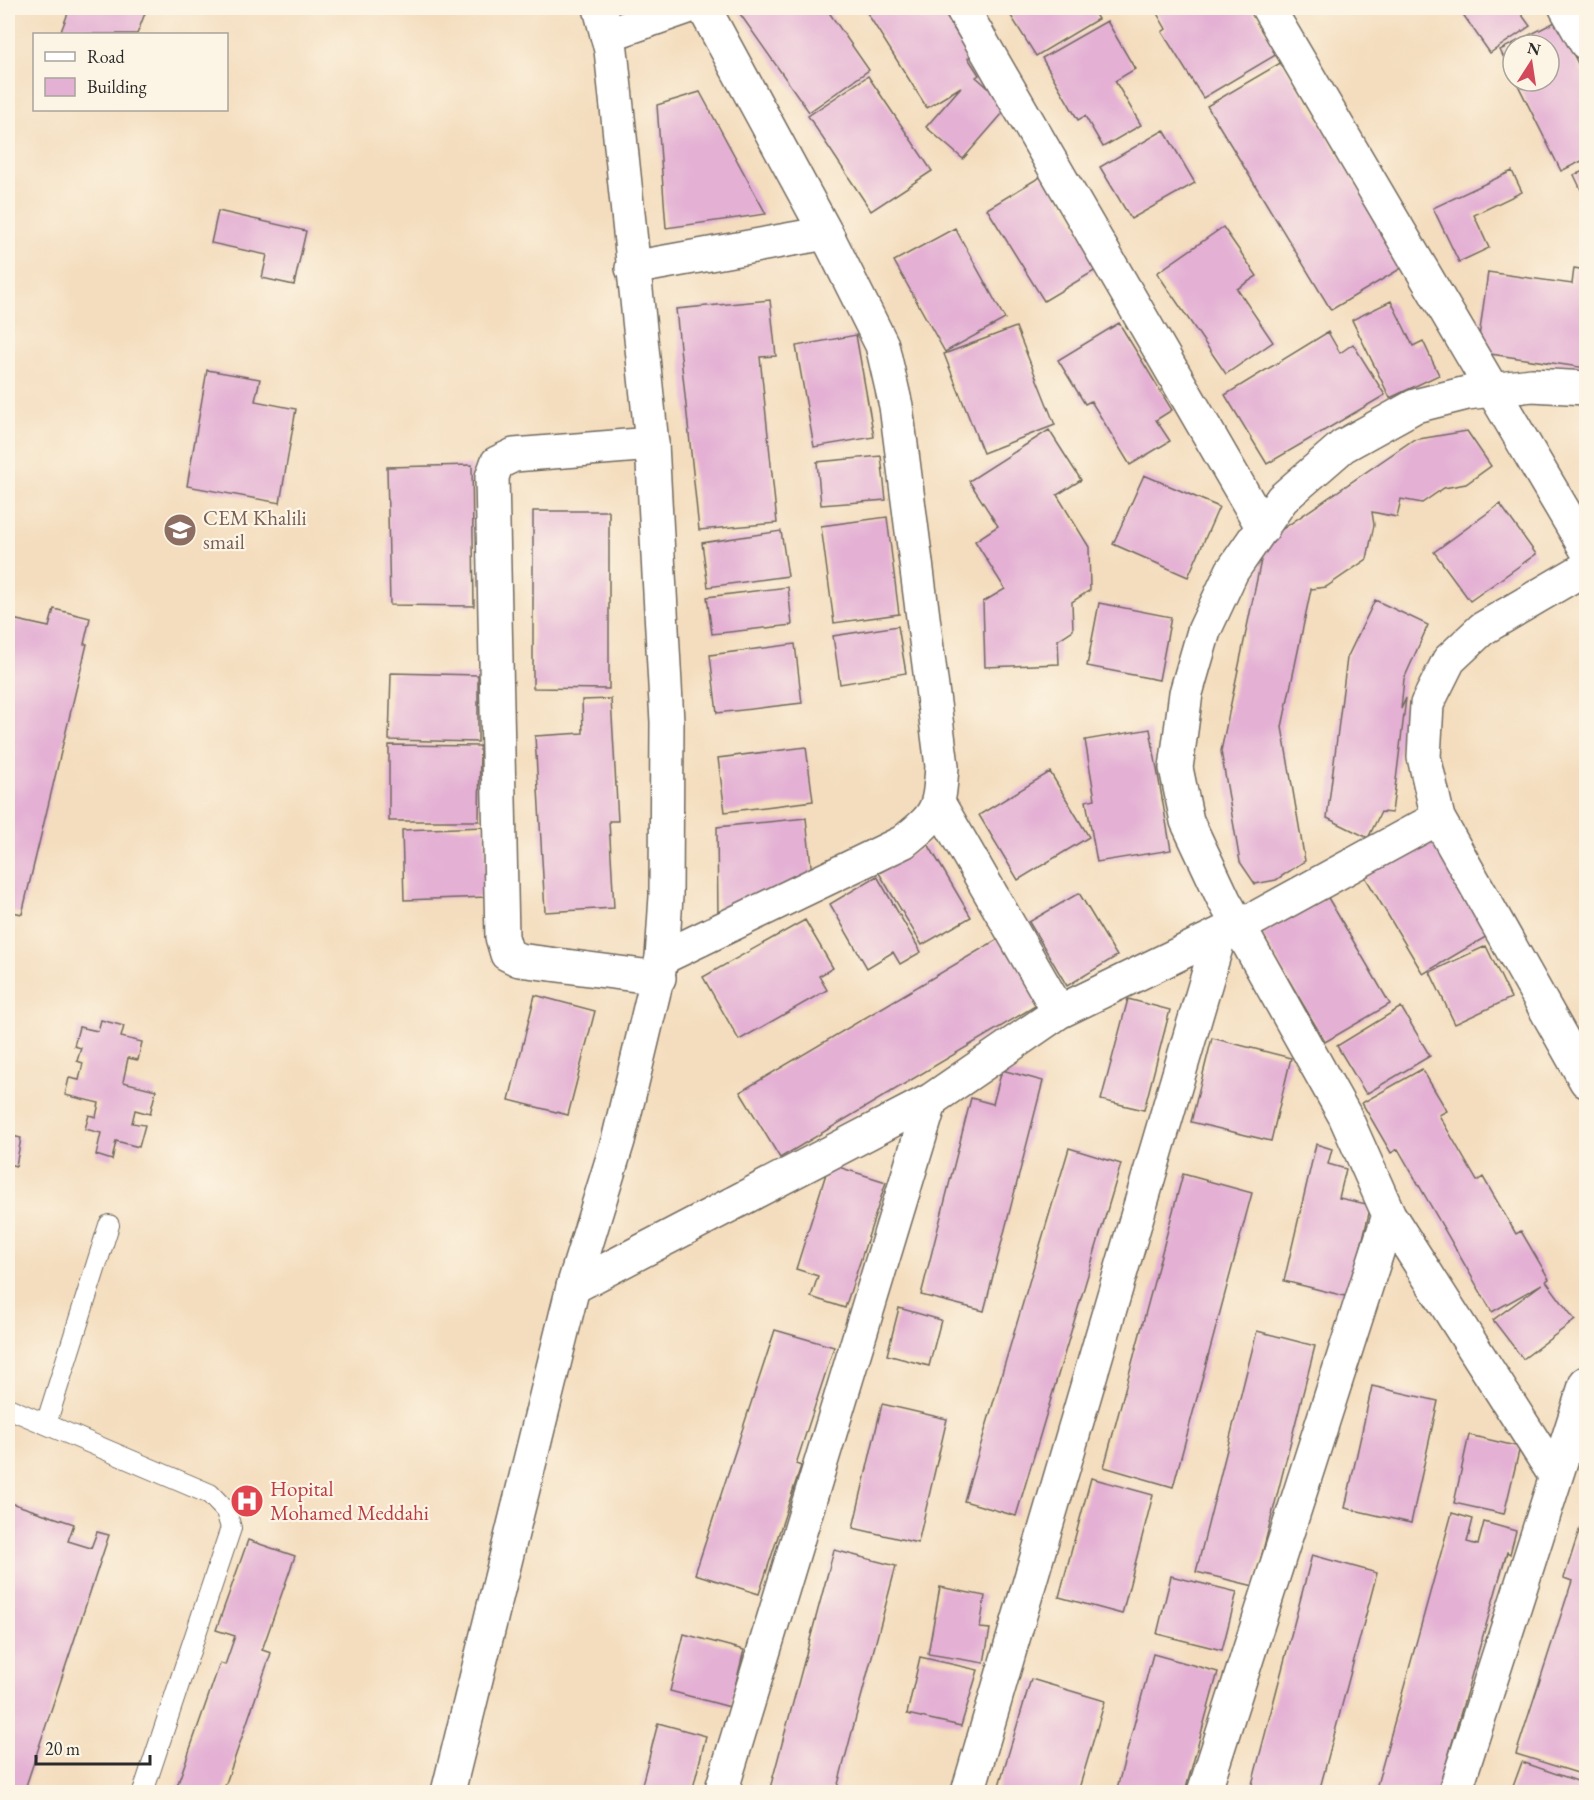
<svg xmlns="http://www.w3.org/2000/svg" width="1594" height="1800" viewBox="0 0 1594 1800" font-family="'EB Garamond',serif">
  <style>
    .building { fill: #e4b0d4 }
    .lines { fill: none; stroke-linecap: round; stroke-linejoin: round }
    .lane-casing { stroke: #71695e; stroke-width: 22 }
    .street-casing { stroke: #71695e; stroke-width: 36 }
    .secondary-casing { stroke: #71695e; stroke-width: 36 }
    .lane { stroke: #fff; stroke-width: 20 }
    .street { stroke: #fff; stroke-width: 33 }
    .secondary { stroke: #fff; stroke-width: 33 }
    .labels { text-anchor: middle; stroke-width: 4.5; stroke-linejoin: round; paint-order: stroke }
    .education-label { font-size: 21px; fill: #785e54; stroke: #fcf5e5; text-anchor: start }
    .health-label { font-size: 21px; fill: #be3a42; stroke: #fcf5e5; text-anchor: start }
  </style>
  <rect width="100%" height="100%" fill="#fcf5e5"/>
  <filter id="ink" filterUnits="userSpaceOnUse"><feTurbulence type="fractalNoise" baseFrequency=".0167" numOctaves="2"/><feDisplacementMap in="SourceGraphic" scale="12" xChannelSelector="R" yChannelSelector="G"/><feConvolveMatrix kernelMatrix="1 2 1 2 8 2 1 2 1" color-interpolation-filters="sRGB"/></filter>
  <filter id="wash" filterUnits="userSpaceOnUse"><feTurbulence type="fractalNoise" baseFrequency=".008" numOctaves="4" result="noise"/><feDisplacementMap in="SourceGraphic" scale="24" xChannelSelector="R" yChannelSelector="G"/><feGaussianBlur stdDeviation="1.35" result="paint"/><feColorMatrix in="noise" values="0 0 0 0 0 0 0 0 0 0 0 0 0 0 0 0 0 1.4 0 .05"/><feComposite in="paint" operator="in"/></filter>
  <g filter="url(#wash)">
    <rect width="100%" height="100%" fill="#f4ddbe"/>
    <g id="blocks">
      <path class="building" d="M 70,8 L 147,8 L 137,34 L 60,34 Z
        M 743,8 L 826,8 L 869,70 L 809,112 L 738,11 Z
        M 864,8 L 941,8 L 971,56 L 968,58 L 979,75 L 976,77 L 1009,106 L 963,159 L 926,127 L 961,87 L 927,108 Z
        M 1006,8 L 1091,8 L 1098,19 L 1036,56 Z
        M 1154,8 L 1251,8 L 1279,53 L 1203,98 L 1162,32 L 1166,29 Z
        M 1470,8 L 1517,8 L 1530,26 L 1490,53 L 1462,13 Z
        M 1107,21 L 1135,69 L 1115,81 L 1141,125 L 1103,147 L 1085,116 L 1078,120 L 1042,58 Z
        M 1557,21 L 1586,80 L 1586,159 L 1561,171 L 1516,81 L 1549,81 L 1549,45 L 1513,45 L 1513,76 L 1500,50 Z
        M 1282,62 L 1405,266 L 1331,310 L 1207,106 Z
        M 868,76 L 932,171 L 871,211 L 808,116 Z
        M 700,92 L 766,214 L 666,228 L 657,105 Z
        M 1164,130 L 1195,183 L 1131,219 L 1100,167 Z
        M 1586,170 L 1586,200 L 1574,175 Z
        M 1512,171 L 1522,192 L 1474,215 L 1489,248 L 1459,262 L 1433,208 Z
        M 1045,174 L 1101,267 L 1044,301 L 987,209 Z
        M 218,211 L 306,231 L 294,285 L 262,278 L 267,255 L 211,243 Z
        M 1223,227 L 1257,276 L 1237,289 L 1273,342 L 1226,374 L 1157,273 Z
        M 955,228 L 1005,319 L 945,352 L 894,261 Z
        M 1574,268 L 1586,270 L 1586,368 L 1477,352 L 1488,272 L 1572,284 Z
        M 770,300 L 776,356 L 760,357 L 777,523 L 699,530 L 676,309 Z
        M 1391,301 L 1413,346 L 1423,341 L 1439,375 L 1390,398 L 1352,320 Z
        M 1119,323 L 1172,410 L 1156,420 L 1170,441 L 1130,465 L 1091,401 L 1085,404 L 1058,360 Z
        M 1016,327 L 1055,425 L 983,453 L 944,354 Z
        M 1328,332 L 1340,353 L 1353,344 L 1385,395 L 1267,464 L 1225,395 Z
        M 856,335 L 874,437 L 814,447 L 796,346 Z
        M 207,370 L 260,379 L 255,401 L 296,409 L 280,503 L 187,486 Z
        M 8,421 L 12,456 L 8,465 Z
        M 1049,430 L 1081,480 L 1057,495 L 1089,547 L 1090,590 L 1072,602 L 1073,630 L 1058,640 L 1059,664 L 985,667 L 983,602 L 1005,589 L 975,541 L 998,526 L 969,481 Z
        M 1467,431 L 1491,466 L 1466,484 L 1444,488 L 1422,503 L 1401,499 L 1397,517 L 1372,512 L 1374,525 L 1367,559 L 1326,587 L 1311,589 L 1282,727 L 1305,861 L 1276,880 L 1255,884 L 1240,862 L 1221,751 L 1265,541 L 1413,440 Z
        M 881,456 L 886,500 L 821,505 L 817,462 Z
        M 472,465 L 474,606 L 390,605 L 387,467 Z
        M 1144,475 L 1219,507 L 1188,577 L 1113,544 Z
        M 1500,504 L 1536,554 L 1470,601 L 1434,552 Z
        M 533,511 L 609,511 L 609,689 L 533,688 Z
        M 887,517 L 899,614 L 834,623 L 821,526 Z
        M 781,531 L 788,576 L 708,587 L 702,543 Z
        M 788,587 L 792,625 L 712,634 L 707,597 Z
        M 1375,600 L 1428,625 L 1404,679 L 1401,709 L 1406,698 L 1392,813 L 1381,812 L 1368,838 L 1327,818 L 1347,658 Z
        M 1099,603 L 1171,617 L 1159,680 L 1087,666 Z
        M 54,609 L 90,618 L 84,644 L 87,644 L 22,914 L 8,911 L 8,618 L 49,627 Z
        M 898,626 L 906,673 L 840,684 L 833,636 Z
        M 795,644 L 802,703 L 717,713 L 710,655 Z
        M 391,673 L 478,675 L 478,742 L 389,740 Z
        M 611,699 L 618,821 L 609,821 L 614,908 L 545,912 L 535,736 L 583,733 L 582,700 Z
        M 1150,729 L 1171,850 L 1097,862 L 1086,801 L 1095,799 L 1085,740 Z
        M 389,745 L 480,746 L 479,821 L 389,821 Z
        M 806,747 L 813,801 L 725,812 L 718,758 Z
        M 1050,772 L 1089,837 L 1018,880 L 979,815 Z
        M 806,818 L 812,875 L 718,918 L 717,827 Z
        M 485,827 L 487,897 L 404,900 L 402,830 Z
        M 1431,836 L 1489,935 L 1423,974 L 1364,875 Z
        M 928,844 L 971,917 L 922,945 L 879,873 Z
        M 877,876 L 921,952 L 900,964 L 893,952 L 867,968 L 830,904 Z
        M 1079,893 L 1117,956 L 1067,986 L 1029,922 Z
        M 1327,896 L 1390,1004 L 1325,1042 L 1262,934 Z
        M 805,920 L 833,968 L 819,976 L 827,990 L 739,1040 L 703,977 Z
        M 1003,936 L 1042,1002 L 780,1158 L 740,1092 Z
        M 1486,946 L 1511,998 L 1455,1024 L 1430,972 Z
        M 535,995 L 595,1011 L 568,1115 L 509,1100 Z
        M 1128,999 L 1170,1010 L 1144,1110 L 1101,1100 Z
        M 1401,1007 L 1430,1056 L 1366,1094 L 1337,1046 Z
        M 101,1020 L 124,1026 L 121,1037 L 142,1042 L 138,1060 L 128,1058 L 123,1082 L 156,1090 L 150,1114 L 135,1110 L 132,1123 L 145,1125 L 139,1147 L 116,1141 L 112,1160 L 96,1155 L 101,1133 L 85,1129 L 89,1115 L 96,1117 L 99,1103 L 65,1095 L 69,1078 L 79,1080 L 83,1063 L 77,1061 L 81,1048 L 74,1046 L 79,1027 L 98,1031 Z
        M 1212,1038 L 1291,1058 L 1271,1141 L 1191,1122 Z
        M 1422,1069 L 1447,1111 L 1439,1115 L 1477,1181 L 1483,1177 L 1516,1234 L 1521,1231 L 1549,1279 L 1546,1281 L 1575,1320 L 1523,1359 L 1493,1320 L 1542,1284 L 1492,1312 L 1398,1149 L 1391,1153 L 1362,1103 Z
        M 1002,1070 L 1043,1081 L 984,1311 L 921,1295 L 971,1098 L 993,1104 Z
        M 8,1135 L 21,1138 L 16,1166 L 8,1164 Z
        M 1316,1144 L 1332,1149 L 1328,1164 L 1346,1169 L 1339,1198 L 1371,1205 L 1349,1297 L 1284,1281 Z
        M 1069,1148 L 1121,1164 L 1016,1516 L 964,1501 Z
        M 829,1164 L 886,1182 L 845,1308 L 811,1297 L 818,1276 L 796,1269 Z
        M 1183,1174 L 1252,1193 L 1173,1487 L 1104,1467 Z
        M 899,1308 L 941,1320 L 929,1366 L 887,1355 Z
        M 775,1330 L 834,1347 L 796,1464 L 801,1466 L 759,1594 L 695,1574 Z
        M 1257,1331 L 1315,1346 L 1254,1586 L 1196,1572 Z
        M 1372,1386 L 1438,1401 L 1411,1523 L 1345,1508 Z
        M 882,1404 L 947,1419 L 918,1543 L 853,1528 Z
        M 1469,1435 L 1520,1447 L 1504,1514 L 1454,1503 Z
        M 1091,1478 L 1153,1495 L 1122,1614 L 1059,1597 Z
        M 8,1502 L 74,1524 L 68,1541 L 91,1548 L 97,1532 L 109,1535 L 24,1792 L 8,1792 Z
        M 1586,1509 L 1586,1766 L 1584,1775 L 1516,1754 L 1572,1581 L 1564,1578 Z
        M 1452,1513 L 1473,1519 L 1467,1542 L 1478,1545 L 1484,1522 L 1516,1531 L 1510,1554 L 1507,1552 L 1438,1792 L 1375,1792 Z
        M 248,1540 L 295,1556 L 262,1650 L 271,1653 L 223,1792 L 175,1792 L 220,1663 L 225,1665 L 235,1636 L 216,1630 Z
        M 834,1550 L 896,1566 L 836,1792 L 769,1792 Z
        M 1312,1555 L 1377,1573 L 1319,1792 L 1250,1792 Z
        M 1171,1576 L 1237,1592 L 1222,1650 L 1157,1634 Z
        M 940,1587 L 985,1596 L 980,1628 L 990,1629 L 984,1663 L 928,1654 Z
        M 684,1634 L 744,1650 L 730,1707 L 670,1691 Z
        M 1153,1654 L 1218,1672 L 1185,1792 L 1116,1792 Z
        M 920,1657 L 978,1670 L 961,1726 L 907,1714 Z
        M 1031,1679 L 1105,1701 L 1078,1792 L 997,1792 Z
        M 658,1723 L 706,1736 L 692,1792 L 640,1792 Z
        M 1522,1762 L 1586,1784 L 1586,1792 L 1511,1792 Z"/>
    </g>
  </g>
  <g filter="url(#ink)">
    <use href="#blocks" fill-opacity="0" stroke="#71695e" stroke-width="1.5"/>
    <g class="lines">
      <g class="lane-casing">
        <path id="lane" d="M 8,1408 L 210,1494 L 226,1511 L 231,1528 L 143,1792
          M 46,1424 L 109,1225"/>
      </g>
      <g class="street-casing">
        <path id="street" d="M 962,8 L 1263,528
          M 1268,8 L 1586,549
          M 1566,8 L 1586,43
          M 607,35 L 685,8
          M 632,268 L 826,233
          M 652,444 L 514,455 L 497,463 L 492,477 L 502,937 L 507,954 L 519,960 L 659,978
          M 1586,568 L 1482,629 L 1449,660 L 1427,704 L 1424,757 L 1438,818 L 1586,1081
          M 939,804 L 1059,1012
          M 662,958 L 903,842 C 938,814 939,811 942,766 L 896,406 L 882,345 L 826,233 L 704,8
          M 573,1287 L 931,1100 L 1059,1012 L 1220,934 L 1239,927 L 1438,818
          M 1556,1477 L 1389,1215 L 1345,1116 L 1224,900 L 1187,821 L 1176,768 L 1186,693 L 1204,631 L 1232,571 L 1282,499 L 1343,446 L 1415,406 L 1467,393 L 1532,385 L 1586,388
          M 721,1792 L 931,1100
          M 968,1792 L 1220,934
          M 1204,1792 L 1389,1215
          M 1455,1792 L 1586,1383"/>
      </g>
      <g class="secondary-casing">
        <path id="secondary" d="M 448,1792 L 573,1287 L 618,1141 L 662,958 L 666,896 L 667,722 L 652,444 L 611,50 L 600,8"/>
      </g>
      <use href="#lane" class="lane"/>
      <use href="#street" class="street"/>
      <use href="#secondary" class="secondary"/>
    </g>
  </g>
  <defs>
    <g id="school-disc" transform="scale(1.725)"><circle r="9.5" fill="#8d6e63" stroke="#fcf5e5"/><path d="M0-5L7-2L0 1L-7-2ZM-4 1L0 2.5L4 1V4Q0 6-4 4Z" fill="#fff"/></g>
    <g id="hospital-disc" transform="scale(1.725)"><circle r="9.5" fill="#e0444e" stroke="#fcf5e5"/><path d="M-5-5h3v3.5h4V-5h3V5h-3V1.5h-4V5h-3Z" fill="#fff"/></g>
  </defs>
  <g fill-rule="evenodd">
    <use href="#school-disc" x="180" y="530"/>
    <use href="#hospital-disc" x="247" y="1501"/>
  </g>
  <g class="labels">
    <g class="education-label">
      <text x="203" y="525">CEM Khalili<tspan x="203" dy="24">smail</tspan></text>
    </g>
    <g class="health-label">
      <text x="270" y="1496">Hopital<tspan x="270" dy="24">Mohamed Meddahi</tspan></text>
    </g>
  </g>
  <rect width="1594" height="1800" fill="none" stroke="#fcf5e5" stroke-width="30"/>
  <rect x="33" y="33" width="195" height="78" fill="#fcf5e5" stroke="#a8a49b" stroke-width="1.5"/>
  <rect x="45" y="52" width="30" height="9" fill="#ffffff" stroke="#a8a49b" stroke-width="1.5"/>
  <text x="87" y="63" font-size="18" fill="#2b2b2b">Road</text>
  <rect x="45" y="78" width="30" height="18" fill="#e4b0d4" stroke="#a8a49b" stroke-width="1.5"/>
  <text x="87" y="93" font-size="18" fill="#2b2b2b">Building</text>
  <g transform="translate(1531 63) rotate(12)"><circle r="28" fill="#fcf5e5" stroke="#a8a49b" stroke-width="1.5"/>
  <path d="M0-4.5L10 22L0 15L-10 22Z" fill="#d1495b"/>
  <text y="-9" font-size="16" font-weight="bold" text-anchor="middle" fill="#2b2b2b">N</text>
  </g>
  <path d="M36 1755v9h114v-9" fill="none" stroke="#2b2b2b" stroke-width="3"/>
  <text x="45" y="1755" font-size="18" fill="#2b2b2b" stroke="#fcf5e5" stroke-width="4.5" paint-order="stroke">20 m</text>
</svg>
